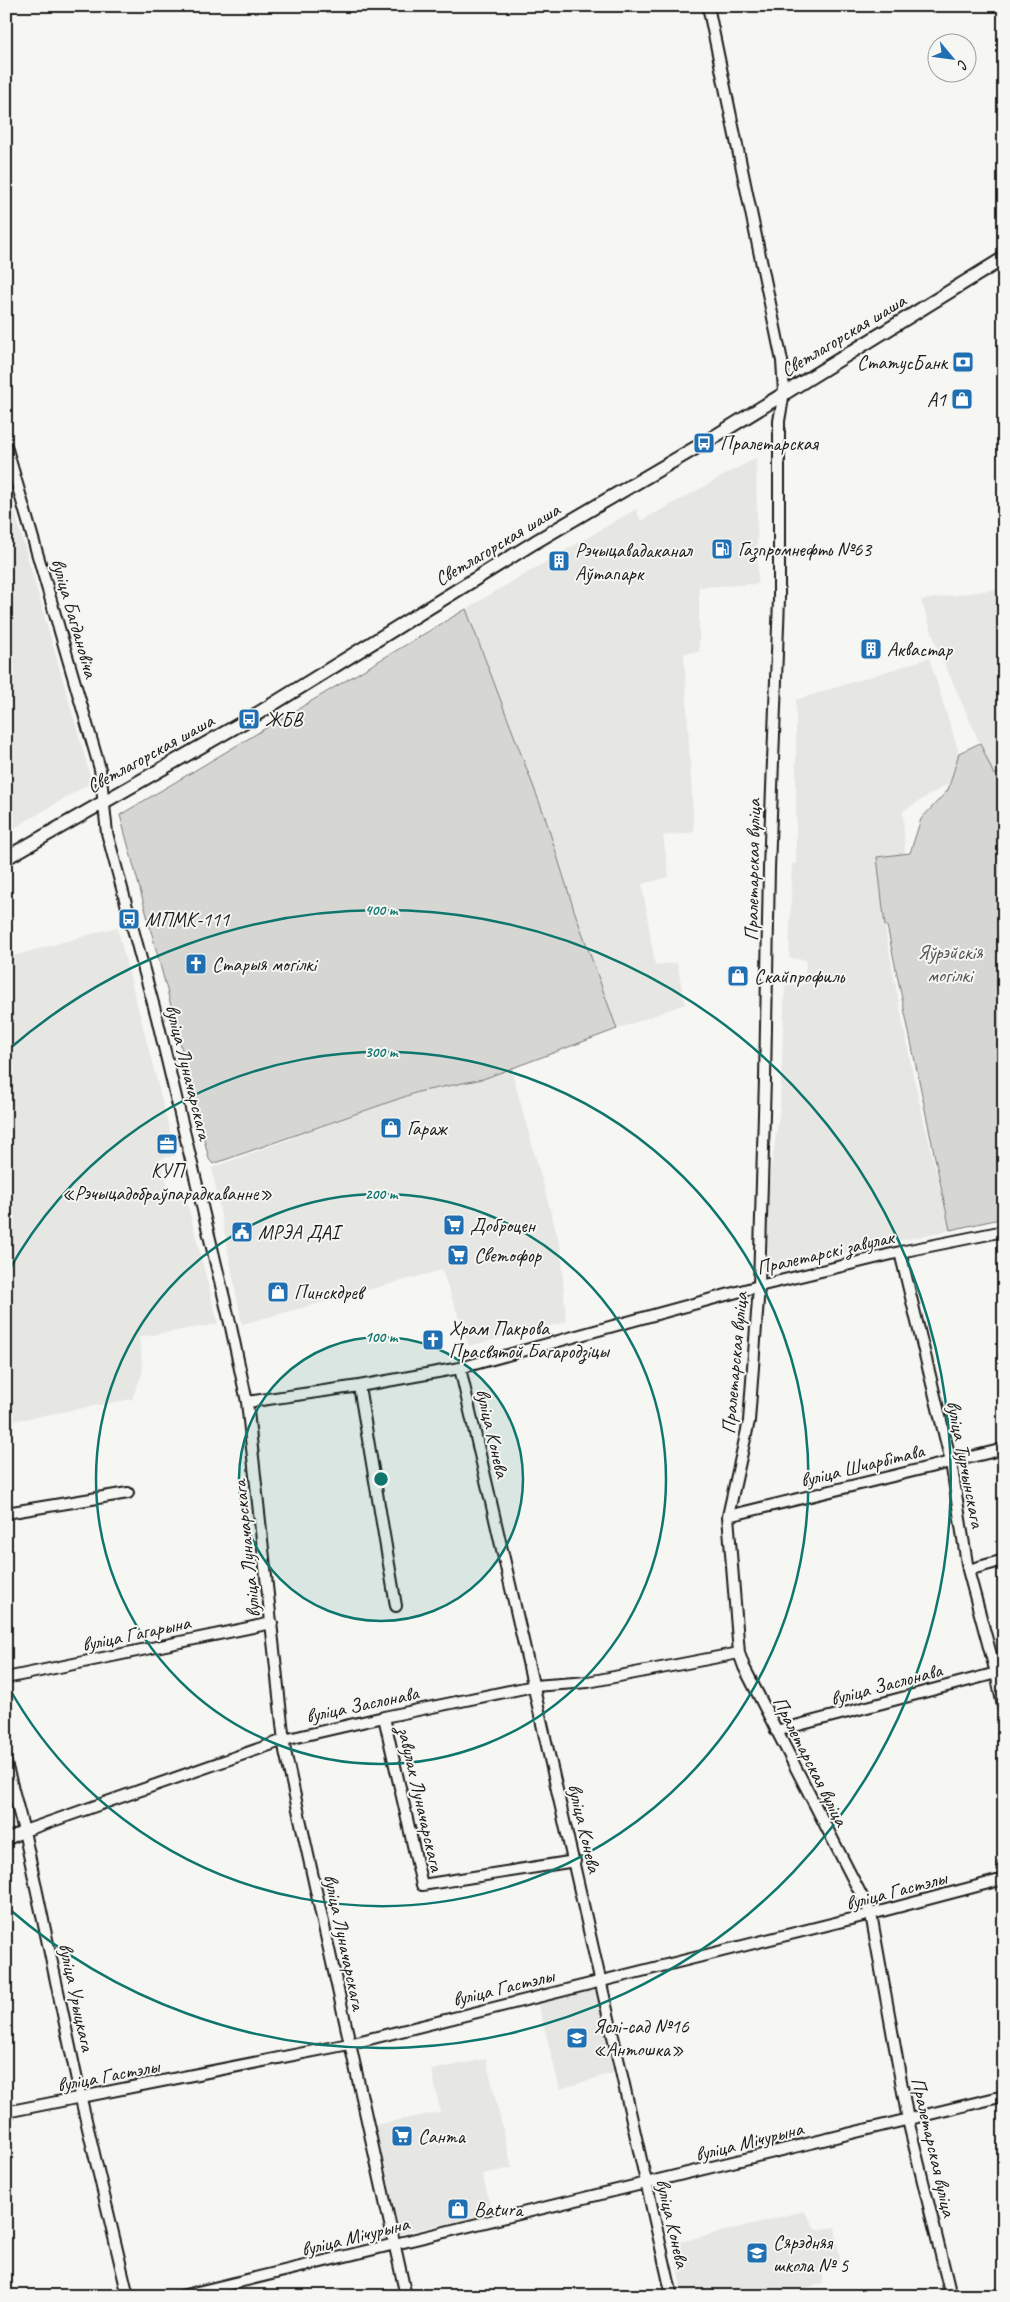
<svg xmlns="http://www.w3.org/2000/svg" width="1010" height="2302" viewBox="0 0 1010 2302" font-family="Caveat,sans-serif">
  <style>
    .built { fill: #e6e6e2 }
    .green { fill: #d6d6d2; stroke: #797977 }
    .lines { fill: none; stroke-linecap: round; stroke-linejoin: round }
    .minor-casing { stroke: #1c1c1c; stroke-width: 14 }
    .major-casing { stroke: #1c1c1c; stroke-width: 16 }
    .minor { stroke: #f6f6f2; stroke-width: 10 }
    .major { stroke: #f6f6f2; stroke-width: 12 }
    .ring { fill: none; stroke: #0f766e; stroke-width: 2.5 }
    .labels { text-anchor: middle; stroke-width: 4; stroke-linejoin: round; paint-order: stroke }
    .street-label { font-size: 20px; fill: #1c1c1c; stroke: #f6f6f2 }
    .poi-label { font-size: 20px; fill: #1c1c1c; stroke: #f6f6f2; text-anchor: start }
    .park-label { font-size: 20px; fill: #545453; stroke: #f6f6f2 }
    .centre { fill: #0f766e; stroke: #f6f6f2; stroke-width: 2.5 }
    .ring-label { font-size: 15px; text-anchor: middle; font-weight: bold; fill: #0f766e; stroke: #f6f6f2; stroke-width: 4; stroke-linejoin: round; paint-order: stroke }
  </style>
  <rect width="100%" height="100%" fill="#f6f6f2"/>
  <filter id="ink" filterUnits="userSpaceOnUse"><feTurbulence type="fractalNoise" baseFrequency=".02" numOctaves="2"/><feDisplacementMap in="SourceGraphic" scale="10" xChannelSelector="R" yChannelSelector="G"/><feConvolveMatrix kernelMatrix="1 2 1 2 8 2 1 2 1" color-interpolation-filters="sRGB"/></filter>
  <g filter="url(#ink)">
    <path class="built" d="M 756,458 L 758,584 L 700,587 L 699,580 L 699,652 L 684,653 L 694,832 L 663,836 L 669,877 L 642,884 L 655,965 L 677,963 L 685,1004 L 617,1029 L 574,910 L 545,817 L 466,609 L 636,509 L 641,521 Z
      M 6,482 L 92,782 L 6,833 Z
      M 1004,588 L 1004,770 L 994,775 L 937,647 L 921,600 Z
      M 929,658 L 959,753 L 949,783 L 903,811 L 905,854 L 877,857 L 886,935 L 913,1075 L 950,1230 L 768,1269 L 767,1195 L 780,1109 L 785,985 L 804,984 L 806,960 L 789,958 L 792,864 L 796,863 L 796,700 Z
      M 117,927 L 176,1155 L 160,1159 L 172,1200 L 186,1198 L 218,1324 L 139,1337 L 143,1371 L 132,1399 L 13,1421 L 6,1391 L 6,958 Z
      M 508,1058 L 561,1249 L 566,1322 L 469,1346 L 442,1270 L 242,1324 L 212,1168 Z
      M 596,1987 L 616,2072 L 560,2089 L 538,2003 Z
      M 486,2059 L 512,2168 L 482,2174 L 492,2213 L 398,2234 L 374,2125 L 440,2112 L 432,2070 Z
      M 804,2211 L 816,2230 L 835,2227 L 840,2261 L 823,2266 L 823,2283 L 800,2290 L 801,2296 L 683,2296 L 672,2244 Z"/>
    <path class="green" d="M 466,609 L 545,817 L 574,910 L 617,1029 L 483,1079 L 418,1092 L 213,1164 L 209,1159 L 168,994 L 120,815 Z
      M 980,743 L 994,775 L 1004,770 L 1004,1218 L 950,1230 L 887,926 L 885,926 L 877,857 L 910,853 L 921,819 L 948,790 L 959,753 Z"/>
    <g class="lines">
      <g class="minor-casing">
        <path id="minor" d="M 708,6 L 782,361 L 784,392 L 779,421 L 779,599 L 769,869 L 765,1079 L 759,1286 L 749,1421 L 728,1516 L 739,1653 L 744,1667 L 871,1914 L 908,2120 L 951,2296
          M 6,446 L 100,769 L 107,833 L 157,1018 L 231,1327 L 247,1402 L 285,1751 L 406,2296
          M 900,1252 L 951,1462 L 968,1570 L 996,1673 L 1004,1711
          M 460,1368 C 532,1677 602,1986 672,2296
          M 359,1386 L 396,1606
          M 247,1402 L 359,1386 L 460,1368 L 759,1286 L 900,1252 L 1004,1231
          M 6,1513 L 128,1493
          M 728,1516 L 1004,1449
          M 968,1570 L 1004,1560
          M 6,1678 L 272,1623
          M 384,1717 L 422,1885 L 575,1861
          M 776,1731 L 1004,1671
          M 6,1763 L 24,1831 L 81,2099 L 128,2296
          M 6,1840 L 24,1831 L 284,1740 L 384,1717 L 534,1686 L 588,1682 L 739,1653
          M 6,2112 L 349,2044 L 871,1914 L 1004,1879
          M 181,2296 L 1004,2096"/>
      </g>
      <g class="major-casing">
        <path id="major" d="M 6,858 L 249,719 L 535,542 L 704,443 L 1004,258"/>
      </g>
      <use href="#minor" class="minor"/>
      <use href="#major" class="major"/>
    </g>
  </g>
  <circle cx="381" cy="1479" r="142" fill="#0f766e" fill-opacity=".12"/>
  <g class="ring">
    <circle cx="381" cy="1479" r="142"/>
    <circle cx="381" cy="1479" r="285"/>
    <path d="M8 1272A427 427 0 1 1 8 1686"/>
    <path d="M8 1050A569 569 0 1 1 8 1908"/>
  </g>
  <defs>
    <g id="bank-square" transform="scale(1.125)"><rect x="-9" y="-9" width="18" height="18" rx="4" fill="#1f6fb2" stroke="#f6f6f2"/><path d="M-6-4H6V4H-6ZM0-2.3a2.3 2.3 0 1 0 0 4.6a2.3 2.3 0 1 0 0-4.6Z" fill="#fff"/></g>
    <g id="shop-square" transform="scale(1.125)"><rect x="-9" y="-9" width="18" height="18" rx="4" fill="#1f6fb2" stroke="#f6f6f2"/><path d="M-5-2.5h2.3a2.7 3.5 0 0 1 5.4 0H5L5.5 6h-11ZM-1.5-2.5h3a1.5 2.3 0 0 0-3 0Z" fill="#fff"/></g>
    <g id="bus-square" transform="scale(1.125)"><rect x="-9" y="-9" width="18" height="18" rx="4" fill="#1f6fb2" stroke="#f6f6f2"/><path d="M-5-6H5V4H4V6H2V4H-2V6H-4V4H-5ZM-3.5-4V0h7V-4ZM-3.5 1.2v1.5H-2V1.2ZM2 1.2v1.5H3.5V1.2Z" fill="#fff"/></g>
    <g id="fuel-square" transform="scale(1.125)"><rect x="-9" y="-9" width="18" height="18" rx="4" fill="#1f6fb2" stroke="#f6f6f2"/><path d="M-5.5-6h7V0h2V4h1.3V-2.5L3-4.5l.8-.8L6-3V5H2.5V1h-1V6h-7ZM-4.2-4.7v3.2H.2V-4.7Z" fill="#fff"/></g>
    <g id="building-square" transform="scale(1.125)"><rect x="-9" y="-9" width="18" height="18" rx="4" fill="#1f6fb2" stroke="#f6f6f2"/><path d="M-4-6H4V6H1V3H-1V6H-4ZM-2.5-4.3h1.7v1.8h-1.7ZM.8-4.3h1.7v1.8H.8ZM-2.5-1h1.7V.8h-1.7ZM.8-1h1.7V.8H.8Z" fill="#fff"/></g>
    <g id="church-square" transform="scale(1.125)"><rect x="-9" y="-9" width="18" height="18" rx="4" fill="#1f6fb2" stroke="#f6f6f2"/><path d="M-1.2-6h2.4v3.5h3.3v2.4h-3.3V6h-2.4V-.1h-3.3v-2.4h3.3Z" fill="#fff"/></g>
    <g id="office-square" transform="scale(1.125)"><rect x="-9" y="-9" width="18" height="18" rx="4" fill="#1f6fb2" stroke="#f6f6f2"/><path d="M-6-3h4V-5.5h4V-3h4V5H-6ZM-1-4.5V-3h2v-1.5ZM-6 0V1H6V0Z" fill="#fff"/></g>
    <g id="supermarket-square" transform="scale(1.125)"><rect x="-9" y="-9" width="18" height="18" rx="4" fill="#1f6fb2" stroke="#f6f6f2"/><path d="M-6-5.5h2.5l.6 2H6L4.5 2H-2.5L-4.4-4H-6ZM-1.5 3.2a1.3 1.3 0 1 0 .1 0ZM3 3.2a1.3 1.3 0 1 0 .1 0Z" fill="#fff"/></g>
    <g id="civic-square" transform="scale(1.125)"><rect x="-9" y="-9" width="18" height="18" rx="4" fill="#1f6fb2" stroke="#f6f6f2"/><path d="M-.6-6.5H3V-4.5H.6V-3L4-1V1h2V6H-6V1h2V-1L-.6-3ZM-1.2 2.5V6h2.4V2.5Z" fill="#fff"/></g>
    <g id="school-square" transform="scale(1.125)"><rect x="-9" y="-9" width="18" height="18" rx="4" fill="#1f6fb2" stroke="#f6f6f2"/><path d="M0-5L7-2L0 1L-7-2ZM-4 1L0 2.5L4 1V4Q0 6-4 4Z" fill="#fff"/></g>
  </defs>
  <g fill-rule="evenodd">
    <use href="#bank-square" x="963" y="362"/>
    <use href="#shop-square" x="962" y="399"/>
    <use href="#bus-square" x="704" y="443"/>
    <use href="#fuel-square" x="722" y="549"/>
    <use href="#building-square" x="559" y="561"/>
    <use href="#building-square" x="871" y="649"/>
    <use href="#bus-square" x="249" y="719"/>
    <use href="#bus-square" x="129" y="919"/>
    <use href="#church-square" x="196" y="964"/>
    <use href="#shop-square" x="738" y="976"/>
    <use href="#shop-square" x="391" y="1128"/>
    <use href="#office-square" x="167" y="1144"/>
    <use href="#supermarket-square" x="454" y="1225"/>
    <use href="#civic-square" x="242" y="1232"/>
    <use href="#supermarket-square" x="458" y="1255"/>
    <use href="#shop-square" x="278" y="1292"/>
    <use href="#church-square" x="433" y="1340"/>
    <use href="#school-square" x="577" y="2038"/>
    <use href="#supermarket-square" x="402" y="2136"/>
    <use href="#shop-square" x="458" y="2209"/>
    <use href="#school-square" x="757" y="2253"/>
  </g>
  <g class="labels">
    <g class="street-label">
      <text transform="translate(843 335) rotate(-31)" y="7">Светлагорская шаша</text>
      <text transform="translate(497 544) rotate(-31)" y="7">Светлагорская шаша</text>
      <text transform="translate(75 618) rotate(74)" y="7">вуліца Багдановіча</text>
      <text transform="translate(150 753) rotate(-29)" y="7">Светлагорская шаша</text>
      <text transform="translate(752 870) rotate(-89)" y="7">Пралетарская вуліца</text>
      <text transform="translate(189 1072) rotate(76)" y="7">вуліца Луначарскага</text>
      <text transform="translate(825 1252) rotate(-13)" y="7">Пралетарскі завулак</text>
      <text transform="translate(734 1363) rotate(-85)" y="7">Пралетарская вуліца</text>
      <text transform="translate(493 1433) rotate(77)" y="7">вуліца Конева</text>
      <text transform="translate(966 1464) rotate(79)" y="7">вуліца Турчынскага</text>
      <text transform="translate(862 1465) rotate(-14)" y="7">вуліца Шчарбітава</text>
      <text transform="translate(246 1549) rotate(-96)" y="7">вуліца Луначарскага</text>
      <text transform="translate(136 1633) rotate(-12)" y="7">вуліца Гагарына</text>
      <text transform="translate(886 1684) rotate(-15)" y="7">вуліца Заслонава</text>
      <text transform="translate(362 1704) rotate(-12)" y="7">вуліца Заслонава</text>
      <text transform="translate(811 1761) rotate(63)" y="7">Пралетарская вуліца</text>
      <text transform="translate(421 1799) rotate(77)" y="7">завулак Луначарскага</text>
      <text transform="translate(585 1828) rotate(77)" y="7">вуліца Конева</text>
      <text transform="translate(896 1890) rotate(-15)" y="7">вуліца Гастэлы</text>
      <text transform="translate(345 1942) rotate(78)" y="7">вуліца Луначарскага</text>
      <text transform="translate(503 1987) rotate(-14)" y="7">вуліца Гастэлы</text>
      <text transform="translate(77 1997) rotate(78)" y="7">вуліца Урыцкага</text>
      <text transform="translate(108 2075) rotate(-11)" y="7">вуліца Гастэлы</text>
      <text transform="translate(749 2141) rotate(-14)" y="7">вуліца Мічурына</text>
      <text transform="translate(934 2147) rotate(77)" y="7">Пралетарская вуліца</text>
      <text transform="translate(673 2223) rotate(77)" y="7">вуліца Конева</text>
      <text transform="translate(355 2236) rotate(-14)" y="7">вуліца Мічурына</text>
    </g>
    <g class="poi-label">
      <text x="947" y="369" text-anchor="end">СтатусБанк</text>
      <text x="946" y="406" text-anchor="end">A1</text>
      <text x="720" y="450">Пралетарская</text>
      <text x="738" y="556">Газпромнефть №63</text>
      <text x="575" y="557">Рэчыцавадаканал<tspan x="575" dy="23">Аўтапарк</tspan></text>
      <text x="887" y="656">Аквастар</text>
      <text x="265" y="726">ЖБВ</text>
      <text x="145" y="926">МПМК-111</text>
      <text x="212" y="971">Старыя могілкі</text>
      <text x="754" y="983">Скайпрофиль</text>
      <text x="407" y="1135">Гараж</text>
      <text x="167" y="1177" text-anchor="middle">КУП<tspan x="167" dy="23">«Рэчыцадобраўпарадкаванне»</tspan></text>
      <text x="470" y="1232">Доброцен</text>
      <text x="258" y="1239">МРЭА ДАІ</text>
      <text x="474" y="1262">Светофор</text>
      <text x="294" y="1299">Пинскдрев</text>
      <text x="449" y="1335">Храм Пакрова<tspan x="449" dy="23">Прасвятой Багародзіцы</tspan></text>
      <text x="593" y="2033">Яслі-сад №16<tspan x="593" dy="23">«Антошка»</tspan></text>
      <text x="418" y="2143">Санта</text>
      <text x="474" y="2216">Batura</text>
      <text x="773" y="2249">Сярэдняя<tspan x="773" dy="23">школа № 5</tspan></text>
    </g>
    <g class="park-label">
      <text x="950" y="959">Яўрэйскія<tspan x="950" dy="23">могілкі</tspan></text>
    </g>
  </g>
  <circle cx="381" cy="1479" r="8" class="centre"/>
  <g class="ring-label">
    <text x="381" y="915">400 m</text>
    <text x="381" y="1057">300 m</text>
    <text x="381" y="1199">200 m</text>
    <text x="381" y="1342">100 m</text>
  </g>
  <rect width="1010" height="2302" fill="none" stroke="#f6f6f2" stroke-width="25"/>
  <rect x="12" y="12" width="985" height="2277" fill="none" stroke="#1c1c1c" stroke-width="2" filter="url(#ink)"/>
  <g transform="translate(952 58) rotate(119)"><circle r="24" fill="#f6f6f2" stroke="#9f9f9c"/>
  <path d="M0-4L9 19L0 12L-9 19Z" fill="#1f6fb2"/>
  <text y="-8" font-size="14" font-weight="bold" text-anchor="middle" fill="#1c1c1c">С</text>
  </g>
</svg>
